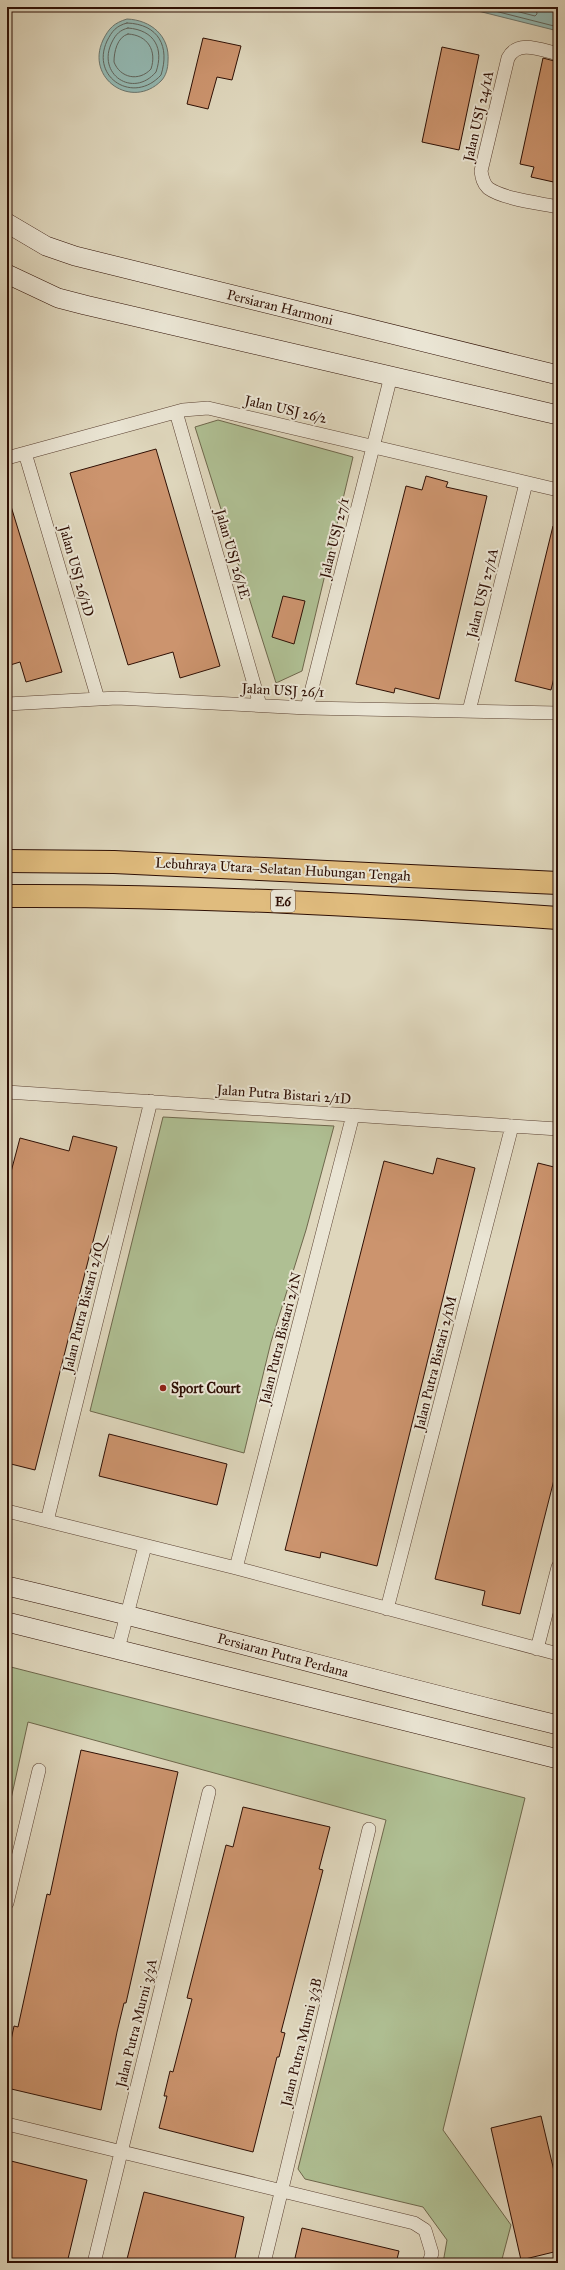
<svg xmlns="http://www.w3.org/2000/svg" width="565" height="2270" viewBox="0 0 565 2270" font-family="'IM FELL Great Primer',serif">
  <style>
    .green { fill: #afbf93; stroke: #6e674c }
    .water { fill: #93b9b3; stroke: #6b756d }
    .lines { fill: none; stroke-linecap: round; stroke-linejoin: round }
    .shore { stroke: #60645c; stroke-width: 1 }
    .building { fill: #cc946e; stroke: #2e0f04 }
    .street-casing { stroke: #5a4132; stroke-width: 14 }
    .secondary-casing { stroke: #2e0f04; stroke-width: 20 }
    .highway-casing { stroke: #2e0f04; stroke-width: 24 }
    .street { stroke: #eae5d4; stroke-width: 13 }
    .secondary { stroke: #eae5d4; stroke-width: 19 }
    .highway { stroke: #e0bc7e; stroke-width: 22 }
    .poi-dot { fill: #8f2418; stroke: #eae5d4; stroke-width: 1.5 }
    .labels { text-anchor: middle; stroke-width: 4; stroke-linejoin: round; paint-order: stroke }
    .shield { fill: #eae5d4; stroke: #664f42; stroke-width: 1 }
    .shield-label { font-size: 13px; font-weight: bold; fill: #2e0f04 }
    .street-label { font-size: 14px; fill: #2e0f04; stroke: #eae5d4 }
    .poi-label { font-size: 14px; font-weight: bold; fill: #2e0f04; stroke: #eae5d4; text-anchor: start }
  </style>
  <rect width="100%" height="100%" fill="#dfd7bd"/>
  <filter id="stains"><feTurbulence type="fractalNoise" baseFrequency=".005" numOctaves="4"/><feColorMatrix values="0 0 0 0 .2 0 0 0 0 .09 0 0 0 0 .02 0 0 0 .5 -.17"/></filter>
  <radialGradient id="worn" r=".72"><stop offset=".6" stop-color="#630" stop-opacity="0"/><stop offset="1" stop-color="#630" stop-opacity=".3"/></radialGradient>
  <path class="green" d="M 218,420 L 353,457 L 302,671 L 276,683 L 195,427 Z
    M 163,1117 L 334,1126 L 306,1230 L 271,1342 L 244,1453 L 90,1411 Z
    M 7,1666 L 525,1798 L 443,2130 L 511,2225 L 501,2263 L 443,2263 L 447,2240 L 423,2207 L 305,2179 L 298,2169 L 386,1820 L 28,1722 L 7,1817 Z"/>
  <path class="water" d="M 462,7 L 538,7 L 558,12 L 558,31 Z
    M 127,19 C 151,20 170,36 168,61 C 168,68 166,76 161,81 C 132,110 85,79 103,40 C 109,28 114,23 127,19 Z"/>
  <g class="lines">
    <path class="shore" d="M 479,7 L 558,27
      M 500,7 L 535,16 L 537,14 L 536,7
      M 127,23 C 159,24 170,47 161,75 C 134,105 90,78 107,41 C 112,31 116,26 127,23 Z
      M 128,28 C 155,30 164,49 156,72 C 133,99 96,74 112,42 C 116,34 120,30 128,28 Z
      M 128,34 C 148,35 157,51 151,69 C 139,82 120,78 114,62 C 114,52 117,37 128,34 Z"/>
  </g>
  <path class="building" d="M 203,38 L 241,46 L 232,80 L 217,77 L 208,109 L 187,104 Z
    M 442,47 L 479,55 L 459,150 L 422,142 Z
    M 543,58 L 558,62 L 558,183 L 531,177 L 534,167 L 520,164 Z
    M 156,449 L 220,666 L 180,678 L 173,652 L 128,665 L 70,473 Z
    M 426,476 L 448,482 L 446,487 L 487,496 L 439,699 L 395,688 L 394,693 L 356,684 L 406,486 L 422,490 Z
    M 7,503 L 10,503 L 62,672 L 26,682 L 20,662 L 7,666 Z
    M 553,526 L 558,527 L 558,661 L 551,690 L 515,681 Z
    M 283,596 L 305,601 L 294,644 L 272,637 Z
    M 73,1136 L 117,1147 L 35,1470 L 7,1463 L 7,1187 L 20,1138 L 69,1151 Z
    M 437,1158 L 475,1168 L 377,1566 L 321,1552 L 320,1558 L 285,1550 L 384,1161 L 433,1174 Z
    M 538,1163 L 558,1168 L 558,1464 L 520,1614 L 482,1605 L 485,1591 L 435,1579 Z
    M 109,1434 L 227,1464 L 217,1505 L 99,1476 Z
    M 81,1750 L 178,1772 L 126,2003 L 124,2003 L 117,2032 L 101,2110 L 7,2088 L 7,2059 L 14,2026 L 18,2027 L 47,1894 L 50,1895 Z
    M 243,1807 L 330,1827 L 319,1869 L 323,1870 L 281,2032 L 285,2033 L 279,2057 L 277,2057 L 253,2152 L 159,2128 L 167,2096 L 164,2096 L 170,2071 L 173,2072 L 192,1999 L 187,1998 L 226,1845 L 233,1847 Z
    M 541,2116 L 558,2188 L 558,2251 L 521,2260 L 491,2128 Z
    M 7,2160 L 87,2180 L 67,2263 L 30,2263 L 7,2257 Z
    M 144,2192 L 244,2217 L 234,2263 L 126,2263 Z
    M 302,2228 L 399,2251 L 396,2263 L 315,2263 L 295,2258 Z"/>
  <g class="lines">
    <g class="street-casing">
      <path id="street" d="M 558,54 C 541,50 518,39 508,58 L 481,171 C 482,178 483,183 488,188 C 503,199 539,203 558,207
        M 176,412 L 260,705
        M 25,453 L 98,699
        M 7,458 L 183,410 L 208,408 L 558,490
        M 7,704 L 117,698 L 307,708 L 558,713
        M 307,708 L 391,376
        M 469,711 L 526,483
        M 7,1092 L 558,1129
        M 7,1511 L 236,1568 L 558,1654
        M 47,1521 L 151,1101
        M 236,1568 L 353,1115
        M 387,1609 L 512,1126
        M 118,1649 L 145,1546
        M 537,1649 L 558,1567
        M 7,1903 L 39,1770
        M 7,2124 L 414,2223 L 425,2230 L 432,2253 L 429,2263
        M 94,2263 L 209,1792
        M 264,2263 L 369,1829"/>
    </g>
    <g class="secondary-casing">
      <path id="secondary" d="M 7,223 L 46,246 L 75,256 L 558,375
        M 7,274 L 58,298 L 85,305 L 558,415
        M 7,1586 C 192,1629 374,1681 558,1725
        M 7,1622 L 558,1759"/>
    </g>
    <g class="highway-casing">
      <path id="highway" d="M 7,861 L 114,862 L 558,883
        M 7,896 C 191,895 374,905 558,918"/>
    </g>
    <use href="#street" class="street"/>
    <use href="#secondary" class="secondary"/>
    <use href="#highway" class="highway"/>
  </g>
  <circle class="poi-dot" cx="163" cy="1388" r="4"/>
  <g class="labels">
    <rect class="shield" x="271" y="890" width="24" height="22" rx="3"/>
    <g class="shield-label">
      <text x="283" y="906">E6</text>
    </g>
    <g class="street-label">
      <text transform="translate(478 116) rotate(-77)" y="5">Jalan USJ 24/1A</text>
      <text transform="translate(280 307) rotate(14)" y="5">Persiaran Harmoni</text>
      <text transform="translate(286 409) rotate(13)" y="5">Jalan USJ 26/2</text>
      <text transform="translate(334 538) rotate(-76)" y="5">Jalan USJ 27/1</text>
      <text transform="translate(233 554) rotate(74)" y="5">Jalan USJ 26/1E</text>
      <text transform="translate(77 571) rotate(74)" y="5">Jalan USJ 26/1D</text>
      <text transform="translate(482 593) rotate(-76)" y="5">Jalan USJ 27/1A</text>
      <text transform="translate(283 690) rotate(3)" y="5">Jalan USJ 26/1</text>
      <text transform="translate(283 869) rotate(3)" y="5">Lebuhraya Utara–Selatan Hubungan Tengah</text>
      <text transform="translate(284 1094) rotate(4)" y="5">Jalan Putra Bistari 2/1D</text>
      <text transform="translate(83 1307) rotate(-76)" y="5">Jalan Putra Bistari 2/1Q</text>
      <text transform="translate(280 1338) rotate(-76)" y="5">Jalan Putra Bistari 2/1N</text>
      <text transform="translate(435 1363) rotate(-76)" y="5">Jalan Putra Bistari 2/1M</text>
      <text transform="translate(283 1655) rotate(15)" y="5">Persiaran Putra Perdana</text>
      <text transform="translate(136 2023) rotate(-76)" y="5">Jalan Putra Murni 3/3A</text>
      <text transform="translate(301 2042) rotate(-76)" y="5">Jalan Putra Murni 3/3B</text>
    </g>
    <g class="poi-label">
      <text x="171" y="1393">Sport Court</text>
    </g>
  </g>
  <rect width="565" height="2270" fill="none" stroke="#dfd7bd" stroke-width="24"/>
  <rect x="8" y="8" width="549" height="2254" fill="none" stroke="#2e0f04" stroke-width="2"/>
  <rect x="12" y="12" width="541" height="2246" fill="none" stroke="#2e0f04"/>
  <rect width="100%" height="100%" filter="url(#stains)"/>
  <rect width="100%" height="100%" fill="url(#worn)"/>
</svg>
